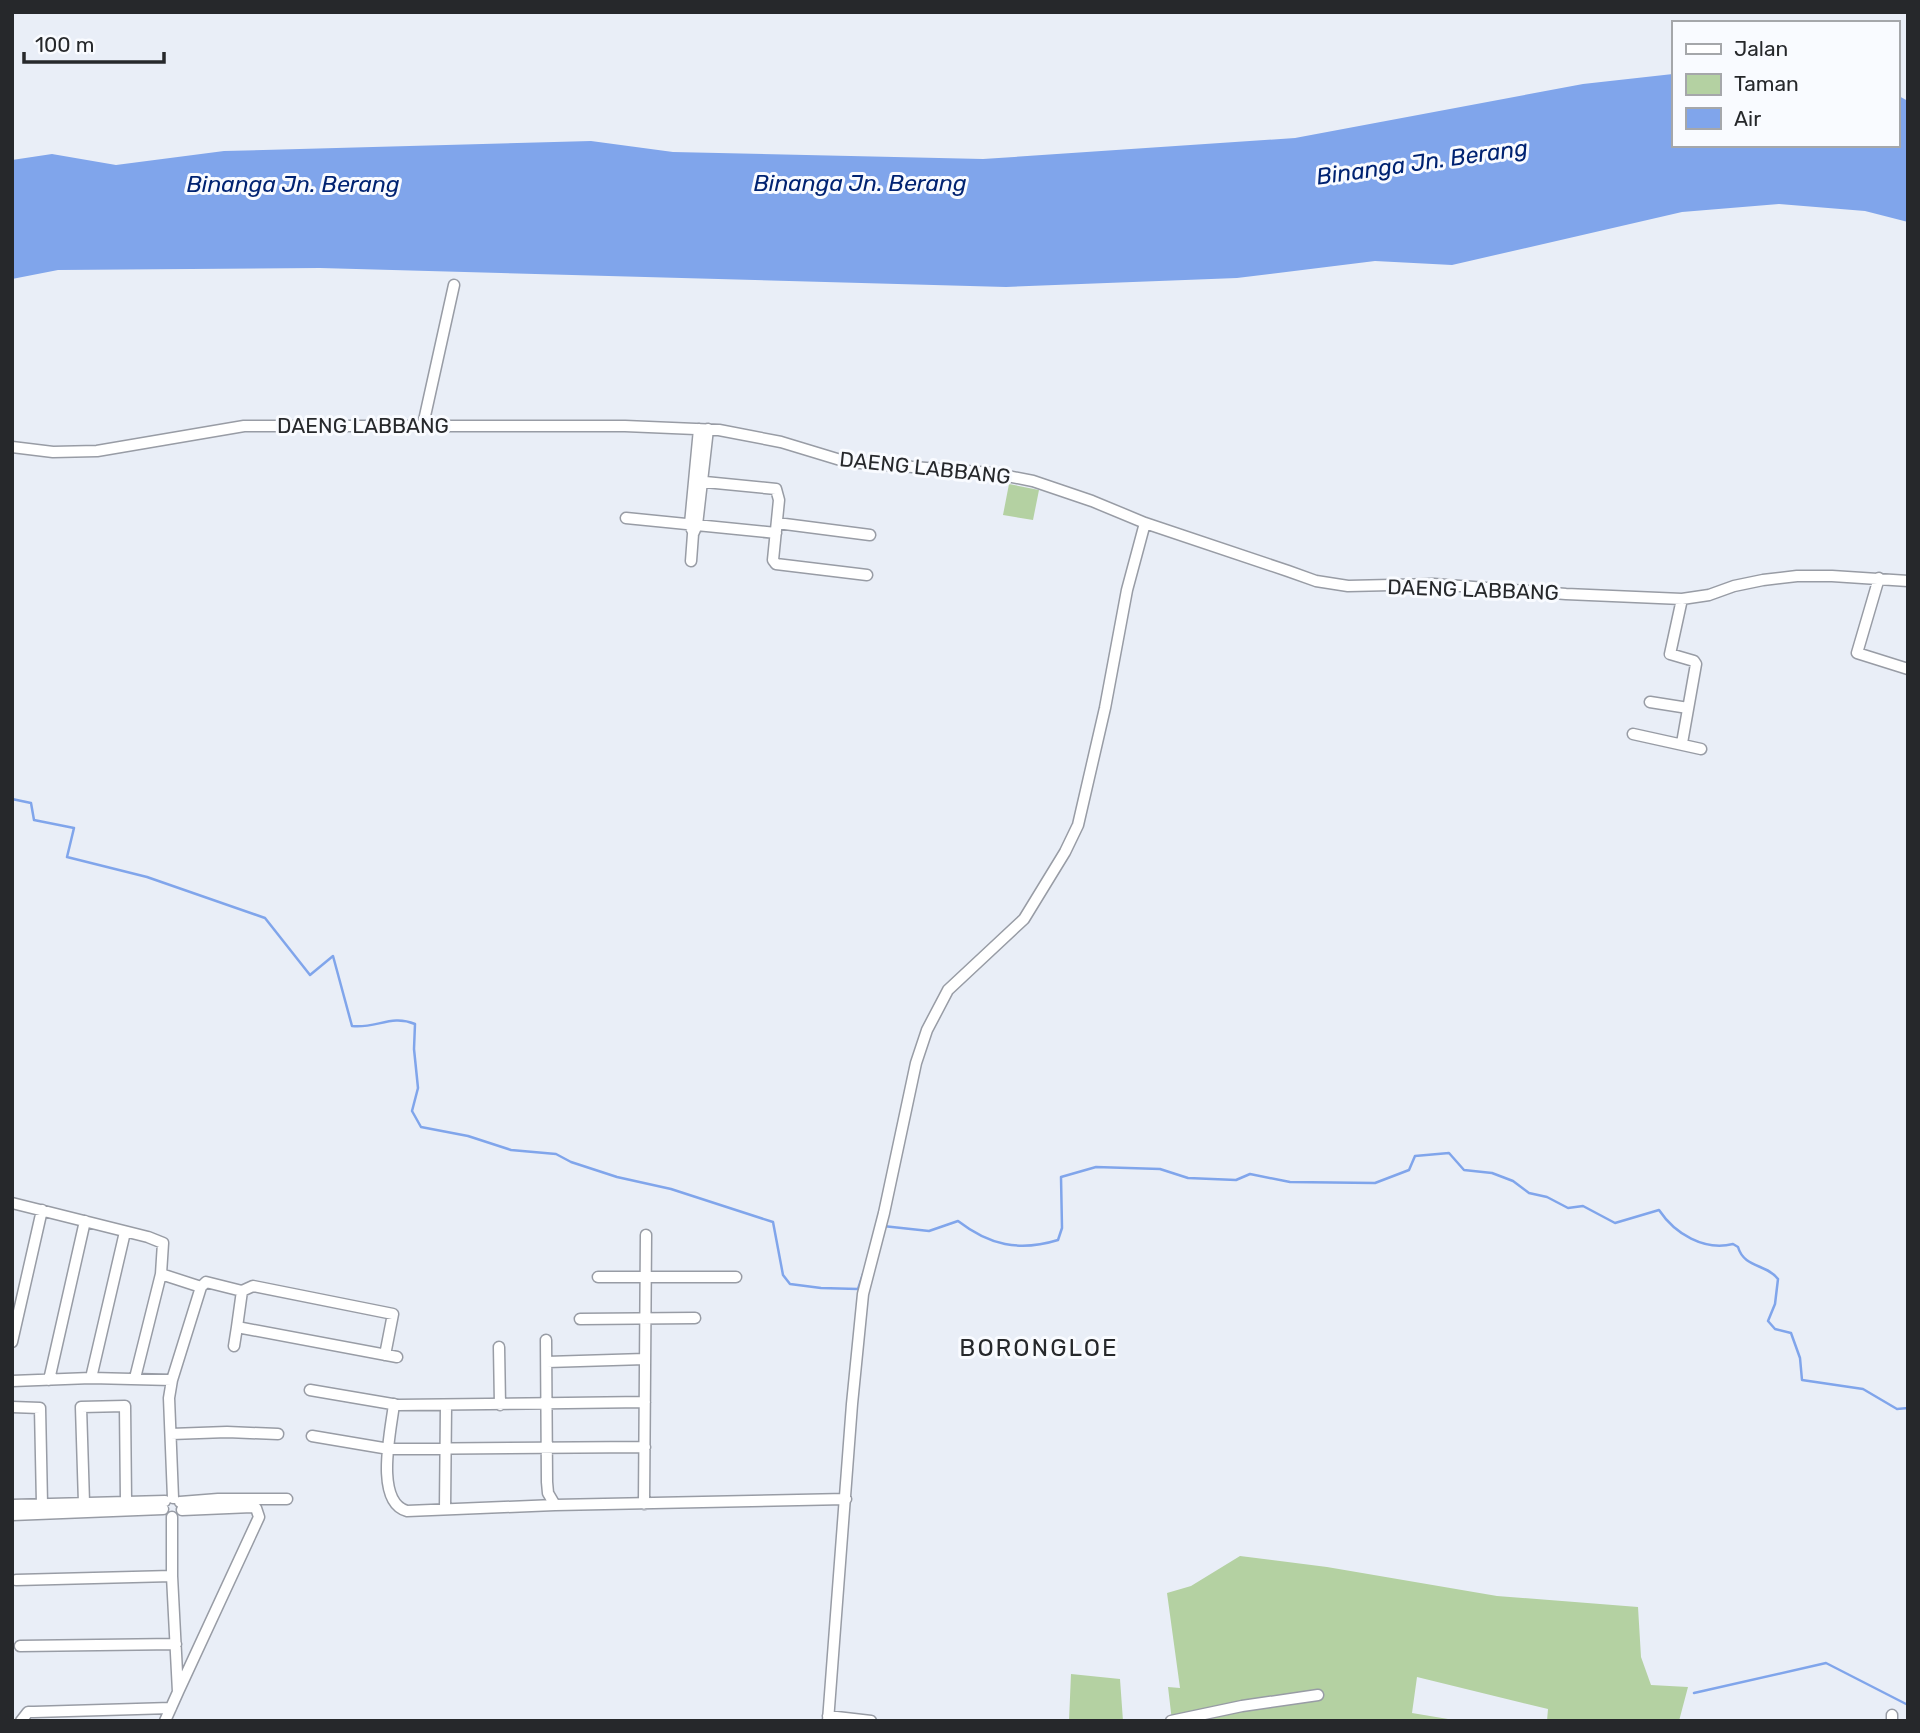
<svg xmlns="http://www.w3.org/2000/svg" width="1920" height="1733" viewBox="0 0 1920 1733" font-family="Rubik,sans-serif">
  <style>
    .green { fill: #b4d1a2 }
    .water { fill: #80a5eb }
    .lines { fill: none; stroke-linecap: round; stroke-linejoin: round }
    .stream { stroke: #80a5eb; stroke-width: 2.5 }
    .minor-casing { stroke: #989ca5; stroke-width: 13 }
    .minor { stroke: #fff; stroke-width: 10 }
    .labels { text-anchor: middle; stroke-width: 6; stroke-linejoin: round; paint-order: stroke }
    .street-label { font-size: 21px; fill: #26282b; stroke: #f9fbff }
    .water-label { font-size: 23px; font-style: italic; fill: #002372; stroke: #f9fbff }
    .quarter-label { font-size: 24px; letter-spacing: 2px; fill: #26282b; stroke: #f9fbff }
  </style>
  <rect width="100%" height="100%" fill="#e9eef7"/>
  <path class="green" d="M 1009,484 L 1039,490 L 1033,520 L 1003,515 Z
    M 1240,1556 L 1327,1567 L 1497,1596 L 1638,1607 L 1641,1657 L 1651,1685 L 1688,1687 L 1679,1721 L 1547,1721 L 1548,1709 L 1417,1677 L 1412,1713 L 1448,1719 L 1448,1721 L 1172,1721 L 1168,1687 L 1180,1688 L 1167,1593 L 1191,1586 Z
    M 1071,1674 L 1120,1679 L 1123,1721 L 1069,1721 Z"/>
  <path class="water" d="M 1673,74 L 1673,145 L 1897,145 L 1897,95 L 1908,101 L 1908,222 L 1865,211 L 1779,204 L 1682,212 L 1452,265 L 1375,261 L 1237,278 L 1006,287 L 320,268 L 58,270 L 12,279 L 12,160 L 52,154 L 116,165 L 224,151 L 591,141 L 673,152 L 983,159 L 1295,138 L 1583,84 Z"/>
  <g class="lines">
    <path class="stream" d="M 12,799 L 31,803 L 34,820 L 74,828 L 67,857 L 147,877 L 265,918 L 310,975 L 333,956 L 352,1026 C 376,1029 391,1014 415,1024 L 414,1049 L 418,1088 L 412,1111 L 421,1127 L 468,1136 L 511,1150 L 556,1154 L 571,1162 L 617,1177 L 671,1189 L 773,1222 L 783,1275 L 790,1284 L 821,1288 L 858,1289 L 863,1274
      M 883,1226 L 929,1231 L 958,1221 C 989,1245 1019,1252 1058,1240 L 1062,1228 L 1061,1177 L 1096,1167 L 1160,1169 L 1188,1178 L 1236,1180 L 1250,1174 L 1290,1182 L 1375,1183 L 1409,1170 L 1415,1156 L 1449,1153 L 1464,1170 L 1492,1173 L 1513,1181 L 1529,1193 L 1547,1197 L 1568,1208 L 1583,1206 L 1615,1223 L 1659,1210 C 1675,1234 1704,1251 1733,1244 L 1738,1247 C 1744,1268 1767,1264 1778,1279 L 1775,1304 L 1768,1321 L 1775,1329 L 1791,1333 L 1800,1358 L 1802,1380 L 1863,1389 L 1897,1409 L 1908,1408
      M 1694,1693 L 1826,1663 L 1908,1705"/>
    <g class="minor-casing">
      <path id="minor" d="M 423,425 L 454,285
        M 12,447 L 53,452 L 97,451 L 244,426 L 625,426 L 719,430 L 781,442 L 847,462 L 992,473 L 1033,481 L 1092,501 L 1145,523 L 1288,571 L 1316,581 L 1348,586 L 1434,584 L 1566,594 L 1682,599 L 1709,595 L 1734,586 L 1763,580 L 1797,576 L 1832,576 L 1908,581
        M 695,481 L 776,489 L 779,500 L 773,560 L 776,564 L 867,575
        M 626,518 L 776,533
        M 777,523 L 870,535
        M 692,530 L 690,524 L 699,429
        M 691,561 L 693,534 L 697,525 L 708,429
        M 1879,578 L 1857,653 L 1908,669
        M 1650,702 L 1688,708
        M 1633,734 L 1701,749
        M 1682,743 L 1696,664 L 1694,661 L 1670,654 L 1682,599
        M 12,1203 L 148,1237 L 163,1243 L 161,1274 L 135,1378
        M 161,1274 L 201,1287 L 172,1380 L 169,1398 L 173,1498
        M 598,1277 L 736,1277
        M 201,1287 L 206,1282 L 242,1291 L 237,1327 L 397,1357
        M 242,1291 L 253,1286 L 393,1314 L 385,1355
        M 580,1319 L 695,1318
        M 546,1340 L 547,1482 L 548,1493 L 555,1505
        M 12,1342 L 42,1210
        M 234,1346 L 237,1327
        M 499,1347 L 500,1405
        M 547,1362 L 645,1359
        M 91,1378 L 125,1232
        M 49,1380 L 85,1221
        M 12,1381 L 91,1378 L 172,1380
        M 310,1390 L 398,1405 L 645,1402
        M 394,1404 C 391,1430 374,1502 407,1511 L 555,1505 L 846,1499
        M 12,1407 L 40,1408 L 42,1504
        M 171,1434 L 227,1432 L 278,1434
        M 312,1436 L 389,1449 L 645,1447
        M 180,1502 L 218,1499 L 287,1499
        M 84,1503 L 81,1407 L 125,1406 L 126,1501
        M 644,1504 L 646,1235
        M 12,1505 L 165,1501
        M 445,1509 L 446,1406
        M 12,1515 L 163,1509
        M 16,1580 L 172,1576
        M 20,1646 L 176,1644
        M 178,1692 L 259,1517 L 256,1508 L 252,1507 L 182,1510
        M 1892,1715 L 1892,1721
        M 828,1716 L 871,1721
        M 21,1721 L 28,1712 L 34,1712 L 171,1708
        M 165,1721 L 178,1692 L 172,1576 L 172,1517
        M 828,1721 L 852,1404 L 863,1294 L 884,1213 L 916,1063 L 927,1030 L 948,990 L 1024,919 L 1065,852 L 1078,825 L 1105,708 L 1127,590 L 1145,523
        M 1171,1721 L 1242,1706 L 1318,1695"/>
    </g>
    <use href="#minor" class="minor"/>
  </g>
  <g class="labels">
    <g class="street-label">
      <text x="363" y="433">DAENG LABBANG</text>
      <text transform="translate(925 468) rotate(6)" y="7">DAENG LABBANG</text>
      <text transform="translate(1473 590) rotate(2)" y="7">DAENG LABBANG</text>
    </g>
    <g class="water-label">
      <text transform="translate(1422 162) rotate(-8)" y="8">Binanga Jn. Berang</text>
      <text x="860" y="191">Binanga Jn. Berang</text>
      <text x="293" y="192">Binanga Jn. Berang</text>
    </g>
    <g class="quarter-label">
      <text x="1039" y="1356">BORONGLOE</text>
    </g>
  </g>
  <rect width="1920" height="1733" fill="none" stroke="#26282b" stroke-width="28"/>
  <rect x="1672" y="21" width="228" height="126" fill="#f9fbff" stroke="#a5a7aa" stroke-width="2"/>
  <rect x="1686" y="44" width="35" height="10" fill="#ffffff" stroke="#a5a7aa" stroke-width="2"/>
  <text x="1734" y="56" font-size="21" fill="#26282b">Jalan</text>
  <rect x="1686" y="74" width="35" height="21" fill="#b4d1a2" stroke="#a5a7aa" stroke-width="2"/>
  <text x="1734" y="91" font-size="21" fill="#26282b">Taman</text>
  <rect x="1686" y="108" width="35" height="21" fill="#80a5eb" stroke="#a5a7aa" stroke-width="2"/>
  <text x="1734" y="126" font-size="21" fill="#26282b">Air</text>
  <path d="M24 52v10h140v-10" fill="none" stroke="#26282b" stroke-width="3.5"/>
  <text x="35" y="52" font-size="21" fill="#26282b" stroke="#f9fbff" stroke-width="5" paint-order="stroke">100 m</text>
</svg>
